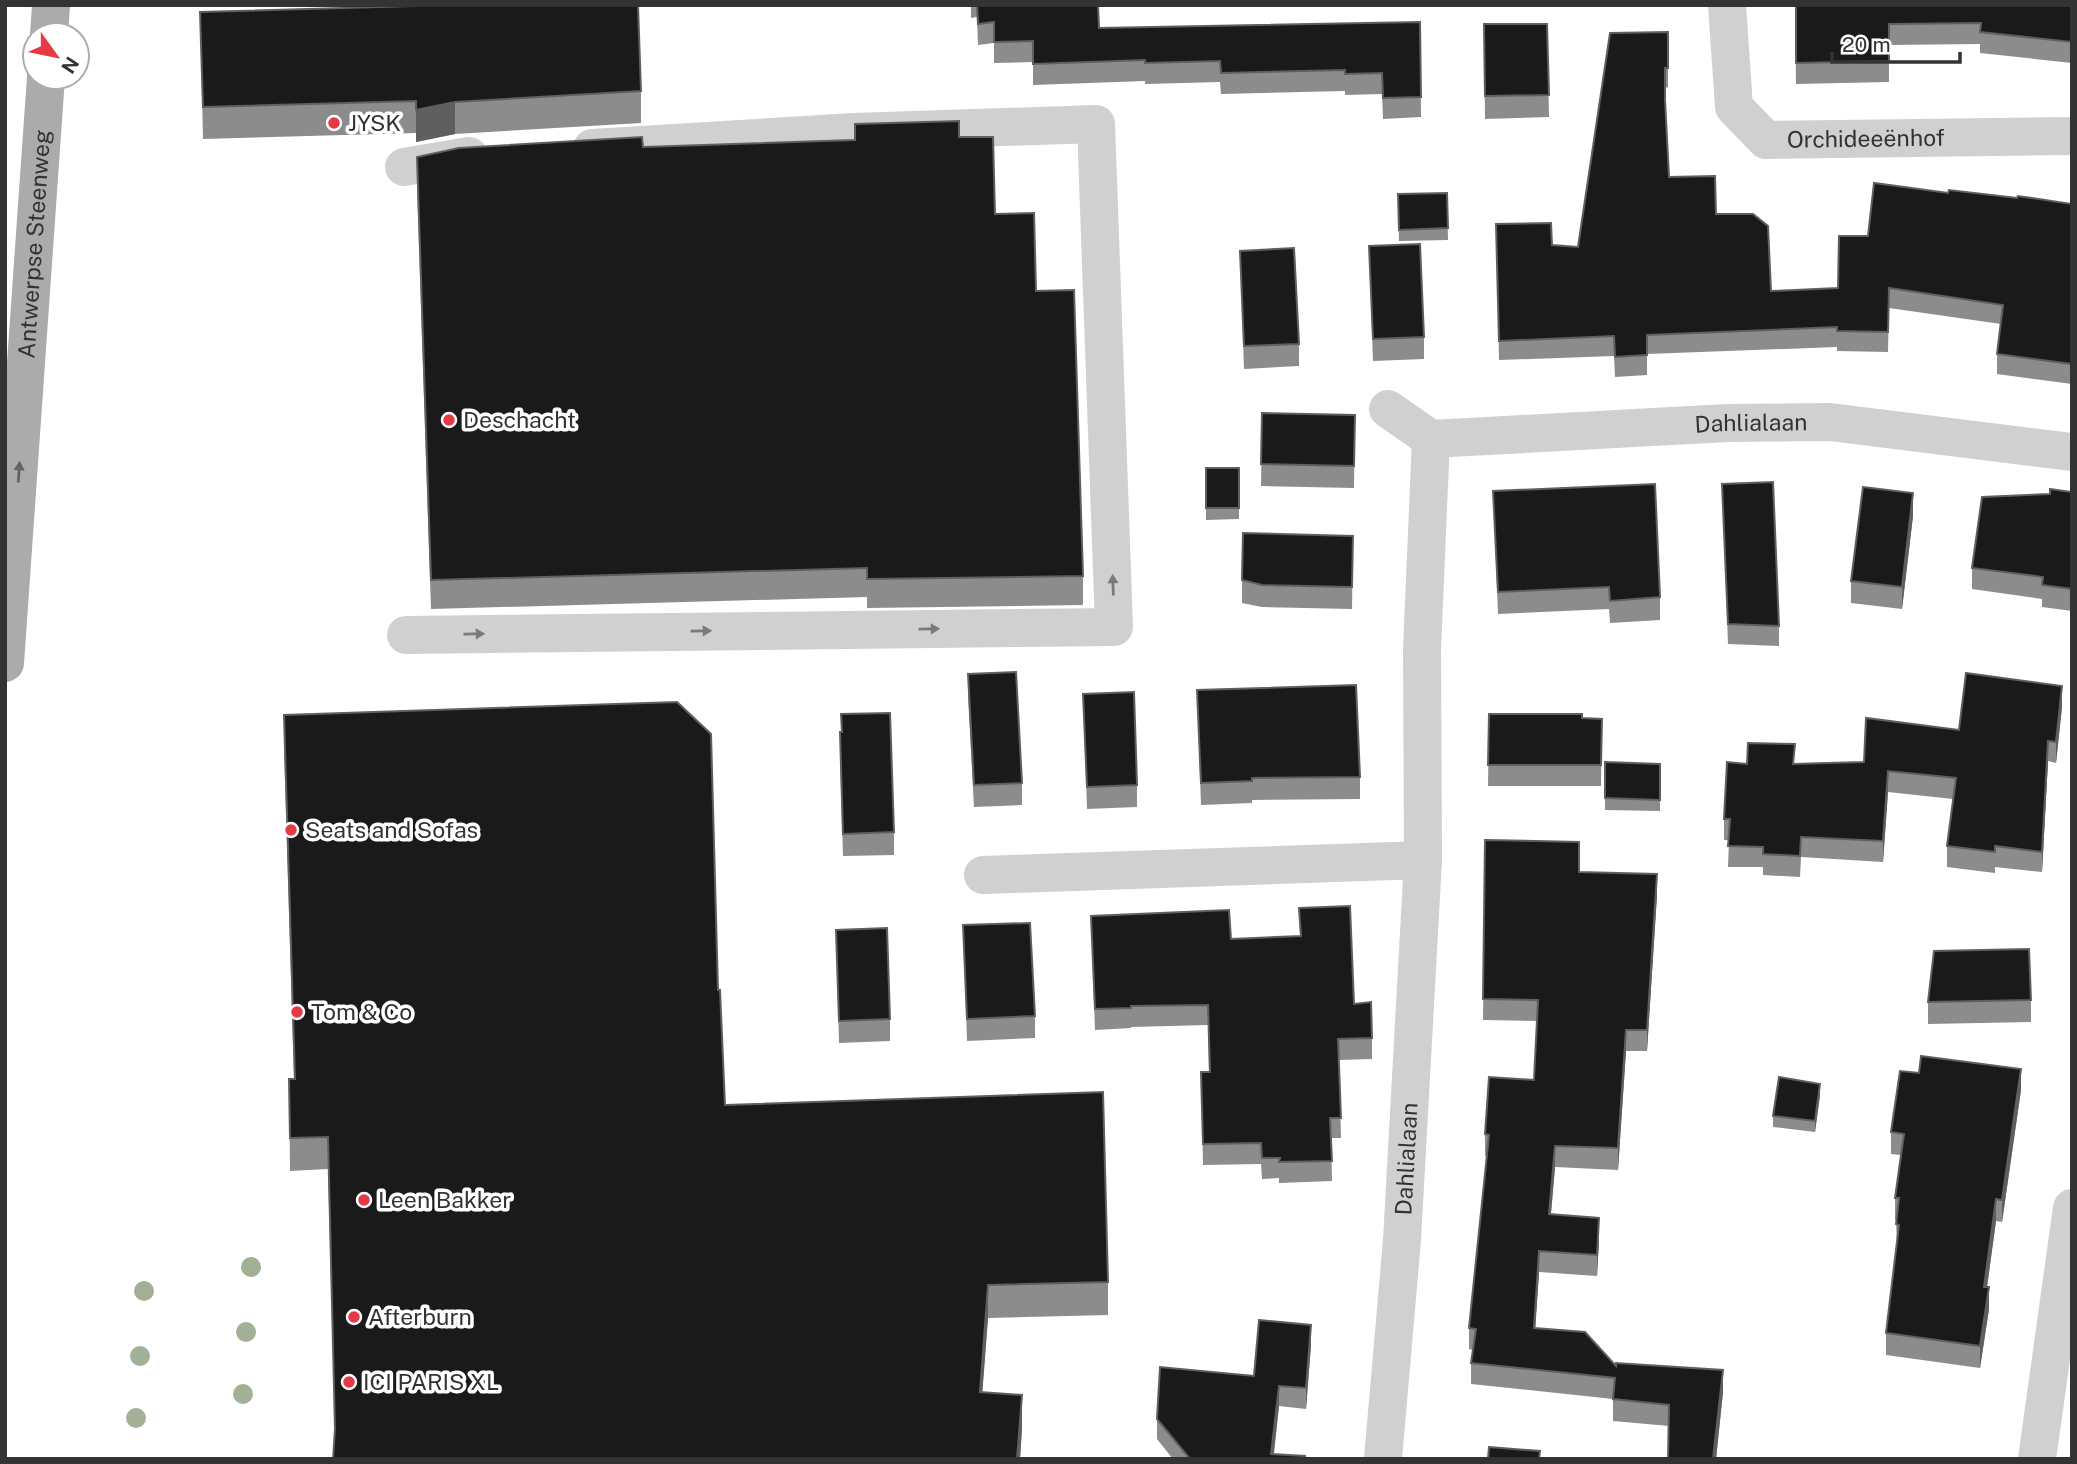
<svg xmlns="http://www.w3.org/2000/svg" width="2077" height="1464" viewBox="0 0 2077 1464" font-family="'Public Sans',sans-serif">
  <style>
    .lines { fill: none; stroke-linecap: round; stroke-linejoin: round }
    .minor { stroke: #d0d0d0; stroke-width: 38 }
    .major { stroke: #ababab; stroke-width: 38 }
    .tree { fill: #a2b095 }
    .wall { fill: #8c8c8c }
    .shaded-wall { fill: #5f5f5f }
    .building { fill: #1a1a1a; stroke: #5f5f5f; stroke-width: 2 }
    .oneway { fill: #636363 }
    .oneway2 { fill: #7a7a7a }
    .poi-dot { fill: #e63946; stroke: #fff; stroke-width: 2.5 }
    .labels { text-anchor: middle; stroke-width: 7; stroke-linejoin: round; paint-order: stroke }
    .poi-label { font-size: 23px; fill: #333; stroke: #fff; text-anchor: start }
    .street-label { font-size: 23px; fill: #333; stroke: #fff }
  </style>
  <rect width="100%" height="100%" fill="#fff"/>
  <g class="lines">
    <g class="minor">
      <path id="s1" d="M 1727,5 L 1734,107 L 1766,140 L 2072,136"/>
      <path d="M 404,167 L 469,156"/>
      <path d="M 1388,409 L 1431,439"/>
      <path d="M 406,635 L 1114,627 L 1096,124 L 854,132 L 592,148"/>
      <path d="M 983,875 L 1423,860"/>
      <path id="s2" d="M 1383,1459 L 1402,1240 L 1423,860 L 1422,649 L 1431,439 L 1727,423 L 1830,422 L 2072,452"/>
      <path d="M 2037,1459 L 2072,1208"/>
    </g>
    <g class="major">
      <path d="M 49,35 L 51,5"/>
      <path id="s3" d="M 5,663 L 46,77"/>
    </g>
  </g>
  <g class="tree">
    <circle cx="251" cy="1267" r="10"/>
    <circle cx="144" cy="1291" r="10"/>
    <circle cx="246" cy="1332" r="10"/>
    <circle cx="140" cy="1356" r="10"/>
    <circle cx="243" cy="1394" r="10"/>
    <circle cx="136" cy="1418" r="10"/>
  </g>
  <path class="wall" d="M 971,5 L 1060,5 L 1060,6 L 1099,28 L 1420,22 L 1421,117 L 1383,119 L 1382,94 L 1345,95 L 1345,91 L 1221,94 L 1220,82 L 1145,84 L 1145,81 L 1033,85 L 1033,62 L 994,63 L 994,43 L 978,45 L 977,17 L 971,18 Z
    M 1795,5 L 2072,5 L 2072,63 L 1980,53 L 1980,44 L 1889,45 L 1889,82 L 1796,84 Z
    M 200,12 L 641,91 L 641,123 L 455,134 L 416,142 L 416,133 L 203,139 Z
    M 1484,24 L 1547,24 L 1549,117 L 1485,119 Z
    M 1668,32 L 1668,87 L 1665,88 L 1665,100 L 1669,177 L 1716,214 L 1771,291 L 1838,288 L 1868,236 L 1948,193 L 2072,204 L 2072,384 L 1997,374 L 1997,354 L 2001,324 L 1889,308 L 1888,352 L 1837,351 L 1837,347 L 1647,354 L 1647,375 L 1615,377 L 1614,356 L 1499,360 L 1496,224 L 1552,245 L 1578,247 Z
    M 643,147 L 995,214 L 1036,291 L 1083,576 L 1083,605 L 867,608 L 867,597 L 431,609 L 417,187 L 417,157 Z
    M 1447,193 L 1448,240 L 1399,241 L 1398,194 Z
    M 1369,246 L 1424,337 L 1424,359 L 1373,361 Z
    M 1240,251 L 1299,344 L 1299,366 L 1244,369 Z
    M 1262,413 L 1355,415 L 1354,488 L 1261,486 Z
    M 1206,468 L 1239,468 L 1239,519 L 1206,520 Z
    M 1722,484 L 1779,626 L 1779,646 L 1728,644 Z
    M 1493,491 L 1660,597 L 1660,620 L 1610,623 L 1609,609 L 1498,614 Z
    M 2072,492 L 2072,611 L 2042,607 L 2042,599 L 1972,589 L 1972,568 L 2050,494 Z
    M 1913,516 L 1902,609 L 1851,603 L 1851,581 Z
    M 1353,536 L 1352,609 L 1262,607 L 1242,603 L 1242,580 Z
    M 968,674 L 1022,783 L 1022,805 L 974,807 L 968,696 Z
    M 1197,690 L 1360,777 L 1360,799 L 1252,800 L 1252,803 L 1201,805 Z
    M 1083,694 L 1137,785 L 1137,807 L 1087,809 Z
    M 2062,707 L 2056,763 L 2048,761 L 2042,872 L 1995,867 L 1995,873 L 1947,867 L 1947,846 L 1953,799 L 1888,792 L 1883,862 L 1801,857 L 1800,877 L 1763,875 L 1763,867 L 1728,867 L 1729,840 L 1724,840 L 1724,819 L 1747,764 L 1864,762 L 1959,730 Z
    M 841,714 L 894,832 L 894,855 L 843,856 L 840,755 L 840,732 L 841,732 Z
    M 1489,714 L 1602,719 L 1601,786 L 1488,786 Z
    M 284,715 L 718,990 L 725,1105 L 1108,1282 L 1108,1315 L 988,1318 L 982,1392 L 1022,1428 L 1020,1459 L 333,1459 L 335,1437 L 328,1169 L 290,1171 L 289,1079 L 294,1079 L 284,748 Z
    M 1605,762 L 1660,764 L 1660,811 L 1605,810 Z
    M 1485,840 L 1579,872 L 1657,895 L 1647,1051 L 1626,1051 L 1618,1170 L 1555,1167 L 1551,1214 L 1599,1240 L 1597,1276 L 1539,1272 L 1535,1328 L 1616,1366 L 1723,1392 L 1716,1459 L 1668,1459 L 1669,1426 L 1613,1421 L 1613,1399 L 1471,1384 L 1471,1363 L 1473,1350 L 1469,1349 L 1469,1328 L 1487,1156 L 1485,1156 L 1485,1134 L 1534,1080 L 1537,1021 L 1483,1020 Z
    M 1299,908 L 1372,1038 L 1372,1059 L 1339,1060 L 1341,1138 L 1331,1138 L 1332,1181 L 1279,1183 L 1279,1178 L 1262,1179 L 1261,1164 L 1203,1165 L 1201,1072 L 1209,1072 L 1208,1025 L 1131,1027 L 1131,1028 L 1095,1030 L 1091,916 L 1231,939 L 1300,936 Z
    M 963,925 L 1035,1016 L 1035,1038 L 967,1041 Z
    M 836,930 L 890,1019 L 890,1041 L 839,1043 Z
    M 2031,1000 L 2031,1022 L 1928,1024 L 1928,1002 Z
    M 2021,1090 L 2002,1222 L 1996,1221 L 1987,1287 L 1989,1309 L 1980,1368 L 1886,1355 L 1886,1333 L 1897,1246 L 1896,1220 L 1895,1219 L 1895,1198 L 1901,1155 L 1891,1154 L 1891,1132 Z
    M 1820,1095 L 1815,1132 L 1773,1127 L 1773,1116 Z
    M 1311,1345 L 1306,1409 L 1279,1406 L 1274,1454 L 1305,1459 L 1173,1459 L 1157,1439 L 1157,1419 L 1254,1376 Z"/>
  <path class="shaded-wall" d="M 455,102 L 455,134 L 416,142 L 416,110 Z
    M 1913,493 L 1913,516 L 1902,609 L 1902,587 Z
    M 2062,686 L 2062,707 L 2056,763 L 2056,742 Z
    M 2048,741 L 2048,761 L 2042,872 L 2042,852 Z
    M 1888,771 L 1888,792 L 1883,862 L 1883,841 Z
    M 1657,874 L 1657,895 L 1647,1051 L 1647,1030 Z
    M 1626,1030 L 1626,1051 L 1618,1170 L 1618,1148 Z
    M 2021,1069 L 2021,1090 L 2002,1222 L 2002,1200 Z
    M 1820,1084 L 1820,1095 L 1815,1132 L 1815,1121 Z
    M 1555,1146 L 1555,1167 L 1549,1235 L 1549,1214 Z
    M 1996,1199 L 1996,1221 L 1984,1309 L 1984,1287 Z
    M 1599,1218 L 1599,1240 L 1597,1276 L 1597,1255 Z
    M 1539,1251 L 1539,1272 L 1534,1349 L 1534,1328 Z
    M 988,1285 L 988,1318 L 980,1424 L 980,1392 Z
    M 1989,1287 L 1989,1309 L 1980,1368 L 1980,1346 Z
    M 1311,1325 L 1311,1345 L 1306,1409 L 1306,1388 Z
    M 1723,1370 L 1723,1392 L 1716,1459 L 1713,1459 Z
    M 1279,1386 L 1279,1406 L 1273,1459 L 1271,1459 Z
    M 1022,1395 L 1022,1428 L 1020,1459 L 1017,1459 Z"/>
  <path class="building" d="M 450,5 L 638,5 L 641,91 L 455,102 L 416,110 L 416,101 L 203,107 L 200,12 Z
    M 977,5 L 1060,5 L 1060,6 L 1098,5 L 1099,28 L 1420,22 L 1421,97 L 1383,98 L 1382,73 L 1345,74 L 1345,70 L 1221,73 L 1220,61 L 1145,63 L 1145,60 L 1033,64 L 1033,41 L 994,42 L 994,22 L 978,24 Z
    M 1796,5 L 2072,5 L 2072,42 L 1980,32 L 1981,23 L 1889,24 L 1889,61 L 1796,63 Z
    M 1484,24 L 1547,24 L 1549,95 L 1485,96 Z
    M 1668,32 L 1668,68 L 1665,68 L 1665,100 L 1669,177 L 1715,176 L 1716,214 L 1753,214 L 1768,226 L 1771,291 L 1838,288 L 1839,236 L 1868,236 L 1874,183 L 1948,193 L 1949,190 L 2017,198 L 2018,196 L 2072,204 L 2072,364 L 1997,354 L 2003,305 L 1889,288 L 1888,332 L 1837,331 L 1837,327 L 1647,335 L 1647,355 L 1615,357 L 1614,336 L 1499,341 L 1496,224 L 1551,223 L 1552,245 L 1578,247 L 1610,33 Z
    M 959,121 L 959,137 L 993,137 L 995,214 L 1034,213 L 1036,291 L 1074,290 L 1083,576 L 867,579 L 867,568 L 431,580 L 417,157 L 459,148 L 642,137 L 643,147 L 855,140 L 855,124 Z
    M 1447,193 L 1448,228 L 1399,230 L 1398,194 Z
    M 1420,244 L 1424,337 L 1373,339 L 1369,246 Z
    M 1294,248 L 1299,344 L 1244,346 L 1240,251 Z
    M 1262,413 L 1355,415 L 1354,466 L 1261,464 Z
    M 1206,468 L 1239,468 L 1239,508 L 1206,508 Z
    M 1773,482 L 1779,626 L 1728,624 L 1722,484 Z
    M 1655,484 L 1660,597 L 1610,601 L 1609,587 L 1498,592 L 1493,491 Z
    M 1863,487 L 1913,493 L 1902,587 L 1851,581 Z
    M 2050,489 L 2072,492 L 2072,589 L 2042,585 L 2043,577 L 1972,568 L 1982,497 L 2050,494 Z
    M 1243,533 L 1353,536 L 1352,587 L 1262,585 L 1242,580 Z
    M 1016,672 L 1022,783 L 974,785 L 968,674 Z
    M 1966,673 L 2062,686 L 2056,742 L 2048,741 L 2042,852 L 1995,846 L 1995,852 L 1947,846 L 1956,778 L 1888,771 L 1883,841 L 1801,837 L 1800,856 L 1763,854 L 1763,847 L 1728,846 L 1730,819 L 1724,819 L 1727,762 L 1747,764 L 1748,743 L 1795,744 L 1793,764 L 1864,762 L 1866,718 L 1959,730 Z
    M 1356,685 L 1360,777 L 1252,778 L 1252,781 L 1201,783 L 1197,690 Z
    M 1134,692 L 1137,785 L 1087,787 L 1083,694 Z
    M 677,702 L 711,734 L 718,990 L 720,990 L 725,1105 L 1103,1092 L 1108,1282 L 988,1285 L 980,1392 L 1022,1395 L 1017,1459 L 333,1459 L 335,1429 L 328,1137 L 290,1138 L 289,1079 L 295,1079 L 284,715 Z
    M 890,713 L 894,832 L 843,834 L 840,732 L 842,732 L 841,714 Z
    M 1489,714 L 1582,714 L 1582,718 L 1602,719 L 1601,765 L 1488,765 Z
    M 1605,762 L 1660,764 L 1660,800 L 1605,798 Z
    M 1485,840 L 1579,842 L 1579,872 L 1657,874 L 1647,1030 L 1626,1030 L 1618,1148 L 1555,1146 L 1549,1214 L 1599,1218 L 1597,1255 L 1539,1251 L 1534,1328 L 1585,1332 L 1616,1366 L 1616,1363 L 1723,1370 L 1713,1459 L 1668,1459 L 1669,1405 L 1613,1399 L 1615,1378 L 1471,1363 L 1476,1329 L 1469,1328 L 1489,1135 L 1485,1134 L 1489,1077 L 1534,1080 L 1538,1000 L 1483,999 Z
    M 1350,906 L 1354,1004 L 1371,1002 L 1372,1038 L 1338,1039 L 1341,1118 L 1330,1118 L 1332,1161 L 1279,1162 L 1280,1158 L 1262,1158 L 1261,1143 L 1203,1144 L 1201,1072 L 1210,1072 L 1208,1005 L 1131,1006 L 1131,1008 L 1095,1009 L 1091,916 L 1229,910 L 1231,939 L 1301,936 L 1299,908 Z
    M 1030,923 L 1035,1016 L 967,1019 L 963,925 Z
    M 887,928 L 890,1019 L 839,1021 L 836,930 Z
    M 2029,949 L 2031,1000 L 1928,1002 L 1934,951 Z
    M 1921,1056 L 2021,1069 L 2002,1200 L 1996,1199 L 1984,1287 L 1989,1287 L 1980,1346 L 1886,1333 L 1899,1225 L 1896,1224 L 1899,1198 L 1895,1198 L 1904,1134 L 1891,1132 L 1900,1071 L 1919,1073 Z
    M 1779,1077 L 1820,1084 L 1815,1121 L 1773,1116 Z
    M 1259,1320 L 1311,1325 L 1306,1388 L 1279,1386 L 1271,1454 L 1305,1456 L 1305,1459 L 1190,1459 L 1157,1419 L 1160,1367 L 1254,1376 Z
    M 1489,1447 L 1540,1451 L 1539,1459 L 1488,1459 Z"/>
  <defs><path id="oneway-solid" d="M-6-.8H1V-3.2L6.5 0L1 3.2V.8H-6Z" transform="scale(1.75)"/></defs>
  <use class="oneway" href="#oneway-solid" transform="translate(19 472) rotate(-86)"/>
  <g class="oneway2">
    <use href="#oneway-solid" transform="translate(1113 585) rotate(-92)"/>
    <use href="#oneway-solid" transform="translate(929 629) rotate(-1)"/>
    <use href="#oneway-solid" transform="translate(701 631) rotate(-1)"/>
    <use href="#oneway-solid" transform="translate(474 634) rotate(-1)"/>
  </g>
  <g class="poi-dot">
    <circle cx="334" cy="123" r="7"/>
    <circle cx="449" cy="420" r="7"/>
    <circle cx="291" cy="830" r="7"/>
    <circle cx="297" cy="1012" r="7"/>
    <circle cx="364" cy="1200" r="7"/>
    <circle cx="354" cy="1317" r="7"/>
    <circle cx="349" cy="1382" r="7"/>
  </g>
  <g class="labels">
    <g class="poi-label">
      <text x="348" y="131">JYSK</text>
      <text x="463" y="428">Deschacht</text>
      <text x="305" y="838">Seats and Sofas</text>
      <text x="311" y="1020">Tom &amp; Co</text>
      <text x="378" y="1208">Leen Bakker</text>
      <text x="368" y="1325">Afterburn</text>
      <text x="363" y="1390">ICI PARIS XL</text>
    </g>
    <g class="street-label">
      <text dy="8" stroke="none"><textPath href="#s1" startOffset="248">Orchideeënhof</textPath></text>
      <text dy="8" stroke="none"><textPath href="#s3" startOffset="420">Antwerpse Steenweg</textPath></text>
      <text dy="8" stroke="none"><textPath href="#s2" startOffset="1342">Dahlialaan</textPath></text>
      <text dy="8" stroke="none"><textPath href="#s2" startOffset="301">Dahlialaan</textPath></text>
    </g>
  </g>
  <rect width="2077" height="1464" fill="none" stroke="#333333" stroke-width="14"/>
  <g transform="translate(56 56) rotate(123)"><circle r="33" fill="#ffffff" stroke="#adadad" stroke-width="2"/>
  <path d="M0-5L12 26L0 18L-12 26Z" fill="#e63946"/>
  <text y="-10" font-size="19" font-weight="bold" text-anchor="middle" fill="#333333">N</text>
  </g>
  <path d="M1832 52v10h128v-10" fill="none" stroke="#333333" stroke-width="3.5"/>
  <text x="1842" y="52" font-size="21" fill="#333333" stroke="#ffffff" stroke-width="5" paint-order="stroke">20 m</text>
</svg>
